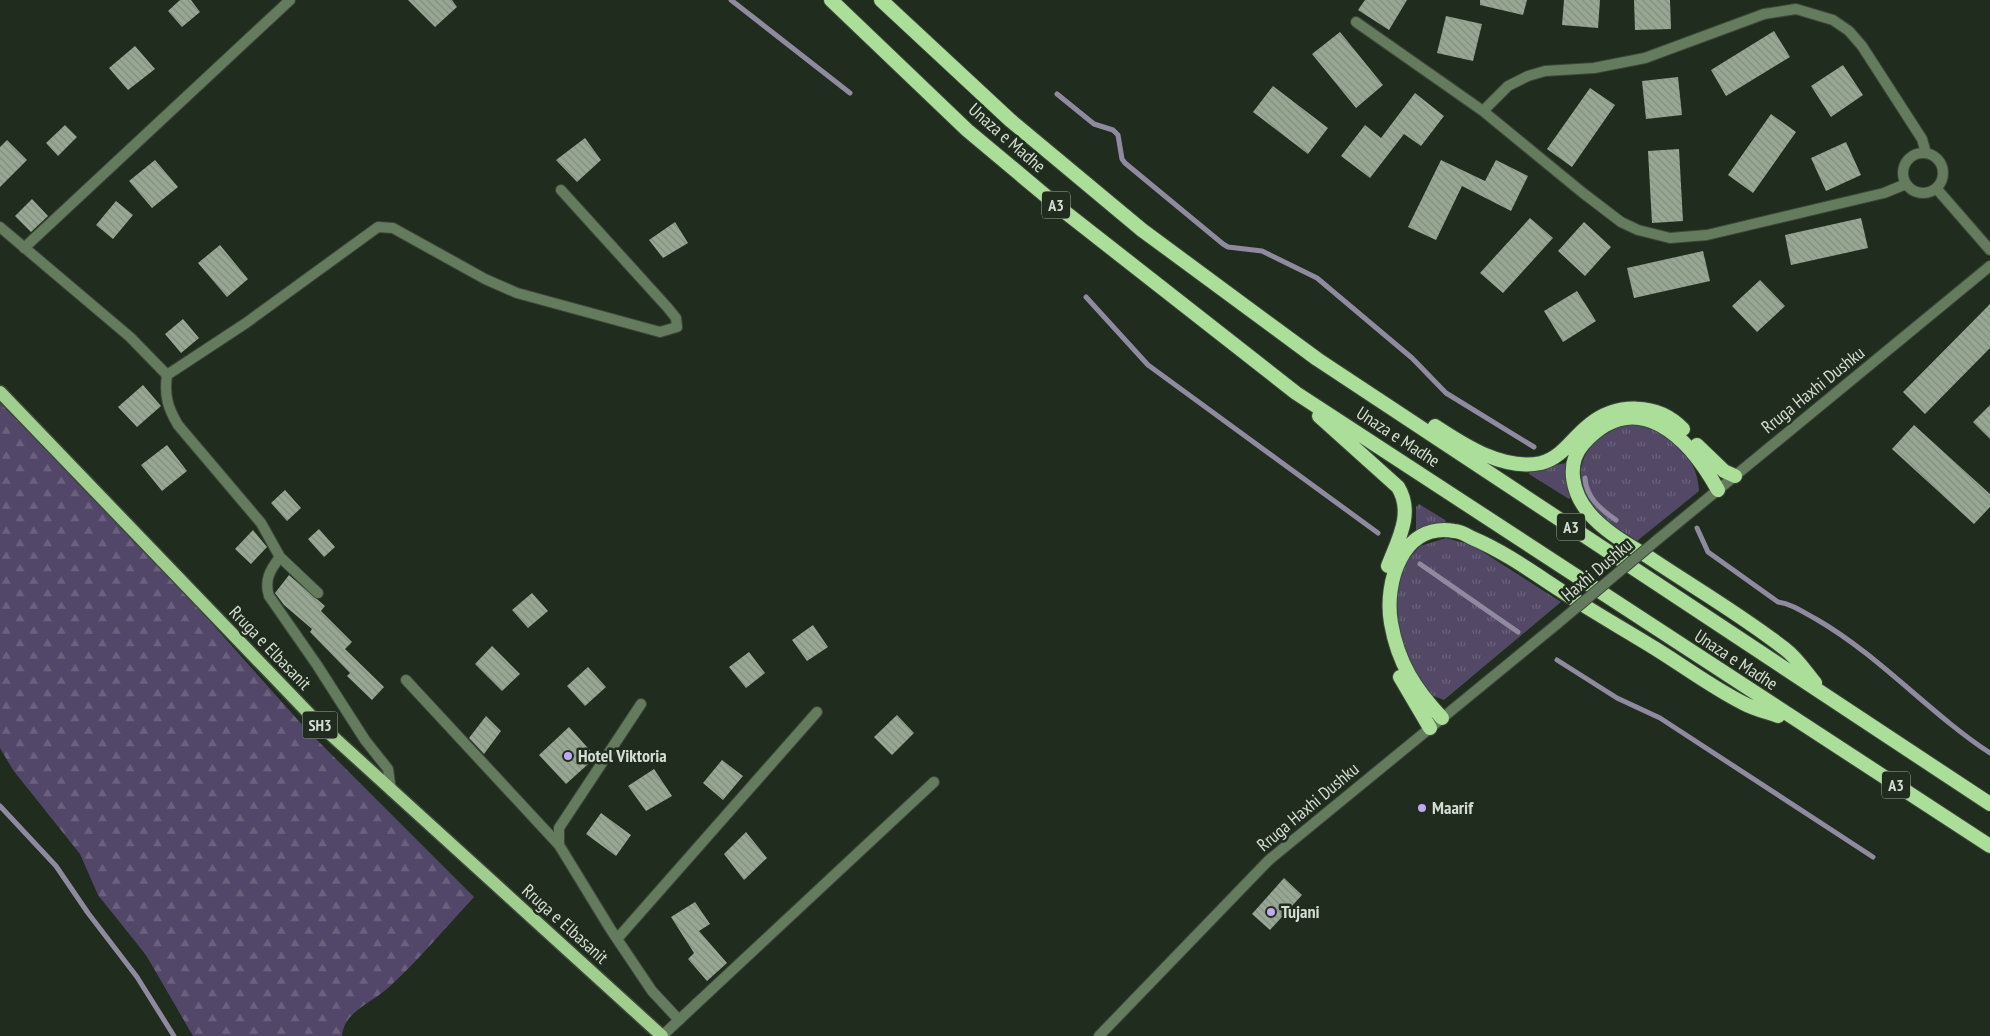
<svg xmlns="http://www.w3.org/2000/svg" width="1990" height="1036" viewBox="0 0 1990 1036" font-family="'PT Sans Narrow',sans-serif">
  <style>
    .grass { fill: url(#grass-tufts) }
    .forest { fill: url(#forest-firs) }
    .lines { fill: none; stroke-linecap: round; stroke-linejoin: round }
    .stream { stroke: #908aa0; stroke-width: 5 }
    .building { fill: url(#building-back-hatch) }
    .service-casing { stroke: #3d483a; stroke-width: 12 }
    .minor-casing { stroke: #3d483a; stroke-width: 12 }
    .tertiary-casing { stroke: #3d483a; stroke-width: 12 }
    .primary-casing { stroke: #3d483a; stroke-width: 15 }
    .trunk-casing { stroke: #3d483a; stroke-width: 16 }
    .service { stroke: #647b5d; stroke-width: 10 }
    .minor { stroke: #647b5d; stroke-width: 10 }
    .tertiary { stroke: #647b5d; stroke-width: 10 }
    .primary { stroke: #9fce8f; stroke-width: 12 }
    .trunk { stroke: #aade99; stroke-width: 14 }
    .tertiary-bridge-casing { stroke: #3d483a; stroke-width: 12; stroke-linecap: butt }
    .tertiary-bridge { stroke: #647b5d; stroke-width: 10 }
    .poi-dot { fill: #c1a8f3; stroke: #202c1d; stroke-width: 2 }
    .labels { text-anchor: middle; stroke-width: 5; stroke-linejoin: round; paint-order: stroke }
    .shield { fill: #202c1d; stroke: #9fa89c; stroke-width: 1 }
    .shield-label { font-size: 16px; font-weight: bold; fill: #d5ddd3 }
    .street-label { font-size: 18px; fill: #d5ddd3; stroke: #202c1d }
    .poi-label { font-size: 18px; font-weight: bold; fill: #d5ddd3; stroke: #202c1d; text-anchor: start }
  </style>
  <defs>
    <pattern id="grass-tufts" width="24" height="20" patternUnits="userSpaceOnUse" patternTransform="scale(1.25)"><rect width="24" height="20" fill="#534967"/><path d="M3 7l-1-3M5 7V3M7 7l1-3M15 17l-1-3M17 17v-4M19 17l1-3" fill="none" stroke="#6b637c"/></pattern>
    <pattern id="forest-firs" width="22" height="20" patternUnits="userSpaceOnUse" patternTransform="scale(1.25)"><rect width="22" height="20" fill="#534769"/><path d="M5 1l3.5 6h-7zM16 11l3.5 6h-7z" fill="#6b617e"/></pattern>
    <pattern id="building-back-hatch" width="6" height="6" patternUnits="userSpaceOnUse" patternTransform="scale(1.25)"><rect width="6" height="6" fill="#98a793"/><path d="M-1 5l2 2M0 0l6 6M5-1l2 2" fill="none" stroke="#828e7e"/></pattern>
  </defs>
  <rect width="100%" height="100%" fill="#202c1d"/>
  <path class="grass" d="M 1628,424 C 1664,424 1698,454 1699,491 L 1637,541 C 1626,533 1612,526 1602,517 C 1565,479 1579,439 1628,424 Z
    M 1566,463 L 1571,496 L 1569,499 L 1529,474 L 1530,470 Z
    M 1419,504 L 1445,520 L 1447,524 L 1416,533 L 1416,507 Z
    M 1446,538 L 1472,545 L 1561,602 L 1444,700 L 1431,695 L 1407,662 L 1396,618 L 1395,592 L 1405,563 L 1420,546 Z"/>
  <path class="forest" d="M 0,403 L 157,562 L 305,728 L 474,897 C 446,927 419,960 388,988 C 372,1003 344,1011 342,1036 L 193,1036 L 146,955 L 98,895 L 80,854 L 13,770 L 0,748 Z"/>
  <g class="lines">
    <path class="stream" d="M 731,0 L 850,93
      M 1057,94 L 1094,124 L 1113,130 L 1118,135 L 1122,159 L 1125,163 L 1223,244 L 1228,247 L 1262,251 L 1317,278 L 1412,358 L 1446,393 L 1534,447
      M 1086,297 L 1148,365 L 1378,533
      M 1585,478 C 1586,497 1600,509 1616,520
      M 1697,528 L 1708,552 L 1778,602 C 1792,604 1803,612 1816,619 C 1880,656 1929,713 1990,753
      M 1420,564 L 1518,632
      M 1557,660 L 1617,698 L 1660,718 L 1873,857
      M 0,806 L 56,866 L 88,913 L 137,977 L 174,1036"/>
  </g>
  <path class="building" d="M 180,0 L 191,0 L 200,12 L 182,27 L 168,11 Z
    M 408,0 L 452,0 L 457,7 L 435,27 Z
    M 1365,0 L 1407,0 L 1389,30 L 1358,10 Z
    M 1480,0 L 1527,0 L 1523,15 L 1480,5 Z
    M 1564,0 L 1600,0 L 1598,28 L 1562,25 Z
    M 1634,0 L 1670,0 L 1671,29 L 1635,30 Z
    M 1446,16 L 1482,24 L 1473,61 L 1437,53 Z
    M 1774,31 L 1790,57 L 1726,96 L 1711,70 Z
    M 1340,32 L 1383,85 L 1356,108 L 1312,54 Z
    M 135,46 L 155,69 L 128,90 L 109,68 Z
    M 1843,65 L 1863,95 L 1831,117 L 1811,86 Z
    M 1678,77 L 1682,115 L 1646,119 L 1642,81 Z
    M 1273,86 L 1328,128 L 1308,154 L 1253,112 Z
    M 1590,88 L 1615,105 L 1572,167 L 1547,149 Z
    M 1415,93 L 1444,116 L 1421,146 L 1404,134 L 1370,178 L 1341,156 L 1365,125 L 1381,138 Z
    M 1771,114 L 1796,132 L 1753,193 L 1728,175 Z
    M 65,125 L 77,137 L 58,156 L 46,143 Z
    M 585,138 L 601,160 L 577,182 L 556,160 Z
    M 7,140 L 27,160 L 0,187 L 0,147 Z
    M 1846,142 L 1861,175 L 1826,191 L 1811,158 Z
    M 1679,149 L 1683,221 L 1652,223 L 1648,151 Z
    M 155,160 L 178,187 L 152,208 L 129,181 Z
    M 1441,160 L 1485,181 L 1496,160 L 1528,176 L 1511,211 L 1462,186 L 1436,240 L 1408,227 Z
    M 32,199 L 48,216 L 31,232 L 15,216 Z
    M 116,201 L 133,215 L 113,239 L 96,225 Z
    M 1530,218 L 1553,238 L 1503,293 L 1480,273 Z
    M 1861,218 L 1868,248 L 1791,265 L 1785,235 Z
    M 675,222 L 688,243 L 663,258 L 649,240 Z
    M 1584,222 L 1611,247 L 1585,276 L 1558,251 Z
    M 220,245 L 248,279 L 227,297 L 198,263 Z
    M 1703,251 L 1710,281 L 1634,298 L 1627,268 Z
    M 1760,280 L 1785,306 L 1757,332 L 1732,306 Z
    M 1577,291 L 1596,321 L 1563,342 L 1544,311 Z
    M 1990,304 L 1990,348 L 1925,414 L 1903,392 Z
    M 183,319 L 199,338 L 181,353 L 165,334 Z
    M 143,385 L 161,406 L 137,427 L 118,407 Z
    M 1990,405 L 1990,439 L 1973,422 Z
    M 1914,425 L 1990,494 L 1990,507 L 1974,524 L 1892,449 Z
    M 167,445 L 187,471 L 162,491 L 141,465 Z
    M 285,490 L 301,508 L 287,521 L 271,503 Z
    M 319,529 L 335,547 L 324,557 L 308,539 Z
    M 253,530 L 267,547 L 251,564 L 235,549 Z
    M 289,575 L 325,606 L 321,611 L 352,642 L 345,649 L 384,687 L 372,700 L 347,676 L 350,673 L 310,632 L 312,629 L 284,605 L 275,593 Z
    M 532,593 L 548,611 L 528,628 L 512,610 Z
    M 813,625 L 828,647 L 807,661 L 792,640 Z
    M 492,646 L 520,674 L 502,691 L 475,664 Z
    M 749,652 L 765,673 L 746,688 L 729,667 Z
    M 588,667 L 606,687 L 585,706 L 567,686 Z
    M 897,715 L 914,733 L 892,755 L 874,737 Z
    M 486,716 L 501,731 L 484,754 L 469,738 Z
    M 569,727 L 596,757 L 566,784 L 539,755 Z
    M 722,760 L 743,776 L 723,800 L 703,783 Z
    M 654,769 L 672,796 L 646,811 L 628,786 Z
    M 601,813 L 631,835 L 616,856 L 586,834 Z
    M 746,832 L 767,858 L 744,880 L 724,854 Z
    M 1284,878 L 1302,895 L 1270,930 L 1252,914 Z
    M 695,902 L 710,924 L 699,931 L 727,963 L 707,981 L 688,959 L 694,953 L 671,917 Z"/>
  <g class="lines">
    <g class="service-casing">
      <path id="service" d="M 1356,22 L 1483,111 L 1583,193 L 1621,222 L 1638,230 L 1670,238 L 1707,235 L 1884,193 L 1906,184
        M 1483,111 L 1508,86 L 1528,76 L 1545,71 L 1594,68 L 1645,58 L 1764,14 L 1796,9 L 1833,20 L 1849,31 L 1862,46 L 1922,139 L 1926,153
        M1903 173a20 20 0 1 1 40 0a20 20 0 1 1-40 0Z
        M 1936,188 L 1990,250
        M 679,1020 L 934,782"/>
    </g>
    <g class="minor-casing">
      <path id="minor" d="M 0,227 L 130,337 L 167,375
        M 24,248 L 290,0
        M 280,557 C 270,570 264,580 269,596 L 317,665 L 365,740 L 388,769 L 391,791
        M 318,593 L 280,557 L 261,523 L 178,425 C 168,408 164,396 167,375 L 246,323 L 378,227 L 393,228 L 485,279 L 517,293 L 660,332 L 677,327 L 676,318 L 668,308 L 561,190
        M 406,680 L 559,845
        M 641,704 L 559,828 L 559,845 L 611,930 L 652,991 L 679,1020 L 662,1036
        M 617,939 L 817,712"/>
    </g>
    <g class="tertiary-casing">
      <path id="tertiary" d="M 1657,540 L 1990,266
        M 1099,1036 L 1269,860 L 1557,624"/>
    </g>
    <g class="primary-casing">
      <path id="primary" d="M 0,392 L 318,723 L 662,1036"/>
    </g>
    <g class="trunk-casing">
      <path id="trunk" d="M 831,0 L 967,130 L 1065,212 L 1296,393 L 1990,846
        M 881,0 L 1010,120 L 1142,230 L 1317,359 L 1990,804
        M 1319,416 L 1398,487 C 1414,513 1398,540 1388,566
        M 1435,426 C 1464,445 1503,471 1541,463 C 1563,457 1572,438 1589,425 C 1616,403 1657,402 1683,429
        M 1697,445 L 1724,471 L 1735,476
        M 1718,490 C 1690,439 1637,383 1583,444 C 1565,465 1573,494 1589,513 C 1605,532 1629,545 1650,558 C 1695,588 1743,616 1785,649 C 1797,658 1806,672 1815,683
        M 1400,677 L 1430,728
        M 1442,718 C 1415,689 1398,663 1391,623 C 1384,583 1402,522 1454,531 C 1460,531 1467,535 1472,538 C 1503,551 1531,571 1560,590 C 1591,611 1624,629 1656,649 C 1685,667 1713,688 1743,703 C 1754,709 1767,712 1778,716"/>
    </g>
    <use href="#service" class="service"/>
    <use href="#minor" class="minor"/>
    <use href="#tertiary" class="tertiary"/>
    <use href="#primary" class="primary"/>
    <use href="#trunk" class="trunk"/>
    <g class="tertiary-bridge-casing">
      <path id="tertiary-bridge" d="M 1557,624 L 1657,540"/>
    </g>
    <use href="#tertiary-bridge" class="tertiary-bridge"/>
  </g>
  <g class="poi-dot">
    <circle cx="568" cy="756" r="5"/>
    <circle cx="1422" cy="808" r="5"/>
    <circle cx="1271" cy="912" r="5"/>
  </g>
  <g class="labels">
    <g class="shield">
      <rect x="1042" y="191.5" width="28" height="27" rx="4"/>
      <rect x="1557" y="513.5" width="28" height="27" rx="4"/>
      <rect x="302.5" y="711.5" width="35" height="27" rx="4"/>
      <rect x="1882" y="771.5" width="28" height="27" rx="4"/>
    </g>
    <g class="shield-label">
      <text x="1056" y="211">A3</text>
      <text x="1571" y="533">A3</text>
      <text x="320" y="731">SH3</text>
      <text x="1896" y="791">A3</text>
    </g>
    <g class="street-label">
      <text transform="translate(1007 138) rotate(41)" y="6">Unaza e Madhe</text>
      <text transform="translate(1813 390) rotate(-39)" y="6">Rruga Haxhi Dushku</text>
      <text transform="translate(1398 437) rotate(33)" y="6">Unaza e Madhe</text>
      <text transform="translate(1597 570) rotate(-40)" y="6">Haxhi Dushku</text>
      <text transform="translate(270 648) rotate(46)" y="6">Rruga e Elbasanit</text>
      <text transform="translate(1736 660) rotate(33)" y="6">Unaza e Madhe</text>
      <text transform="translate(1308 807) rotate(-40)" y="6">Rruga Haxhi Dushku</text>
      <text transform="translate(565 924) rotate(42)" y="6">Rruga e Elbasanit</text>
    </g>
    <g class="poi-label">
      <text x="578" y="762">Hotel Viktoria</text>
      <text x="1432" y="814">Maarif</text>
      <text x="1281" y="918">Tujani</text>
    </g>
  </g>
</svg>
